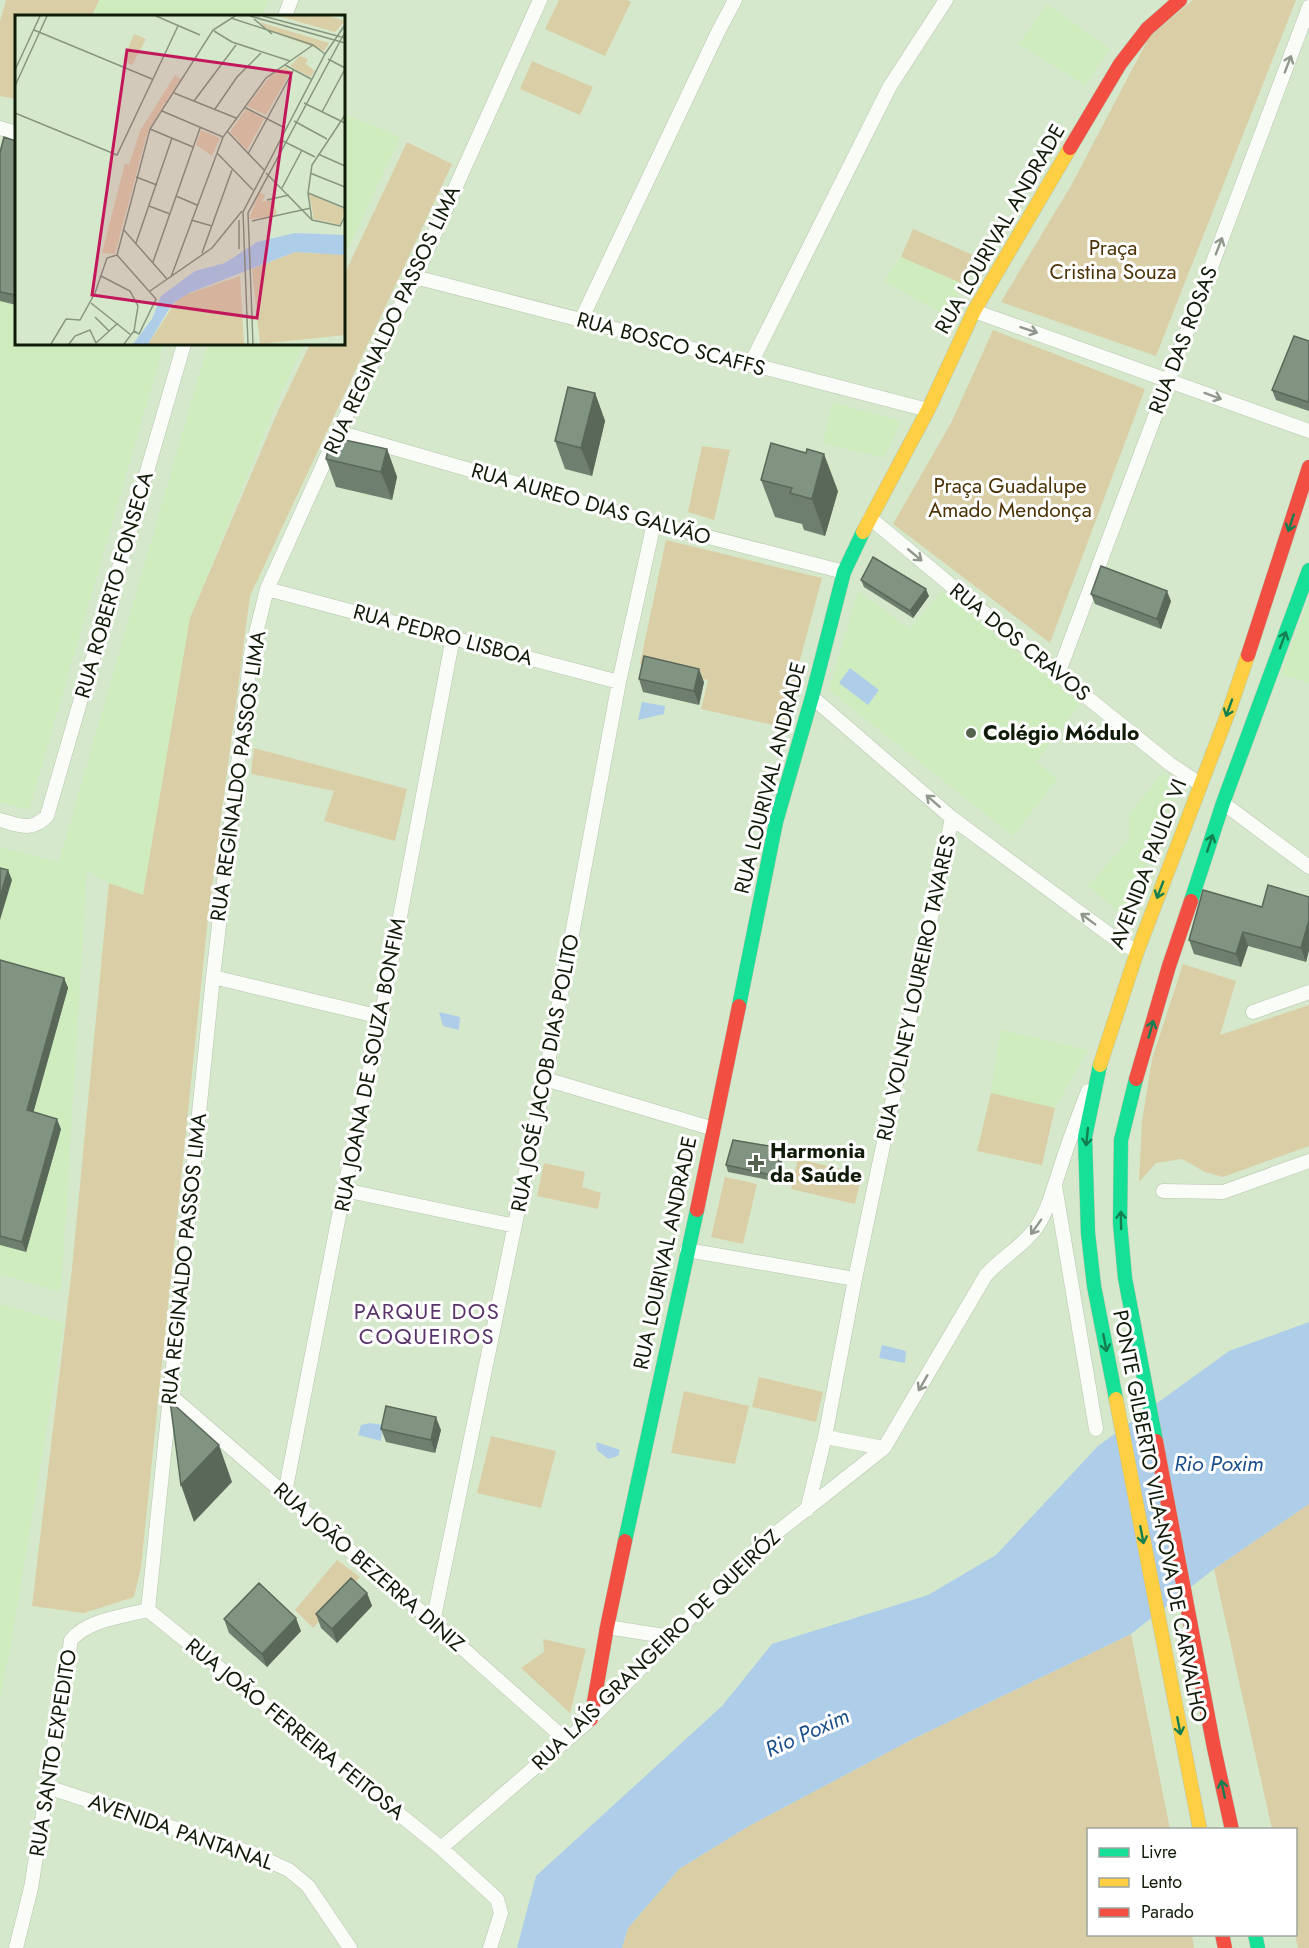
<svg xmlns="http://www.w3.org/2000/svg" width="1309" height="1948" viewBox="0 0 1309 1948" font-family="Jost,sans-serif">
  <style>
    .built { fill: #cfecbf }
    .green { fill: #dacea7 }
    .water { fill: #adcde9 }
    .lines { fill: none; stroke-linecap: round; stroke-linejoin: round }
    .street-casing { stroke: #b6c4ad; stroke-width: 15 }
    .fast-casing { stroke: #b6c4ad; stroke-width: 15 }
    .slow-casing { stroke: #b6c4ad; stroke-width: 15 }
    .jam-casing { stroke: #b6c4ad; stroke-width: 15 }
    .street { stroke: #f9fcf7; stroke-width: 14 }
    .fast { stroke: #16e098; stroke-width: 14 }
    .slow { stroke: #ffcf43; stroke-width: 14 }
    .jam { stroke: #f24e42; stroke-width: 14 }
    .wall { fill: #6f7f6f }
    .shaded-wall { fill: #5a685a }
    .building { fill: #819481; stroke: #5a685a; stroke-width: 1.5 }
    .oneway { stroke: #90978c }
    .oneway2 { stroke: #137e50 }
    .poi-dot { fill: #55634d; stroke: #fff; stroke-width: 2 }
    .labels { text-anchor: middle; stroke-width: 6; stroke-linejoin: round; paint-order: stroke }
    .street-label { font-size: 21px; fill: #101c09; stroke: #fff }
    .park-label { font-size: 21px; fill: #4c3205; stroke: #fff }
    .poi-label { font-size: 21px; font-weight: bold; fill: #101c09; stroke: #fff; text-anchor: start }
    .neighbourhood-label { font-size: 22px; letter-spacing: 1.5px; fill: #5a336b; stroke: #fff }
    .water-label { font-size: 22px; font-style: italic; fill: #1b4f8b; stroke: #fff }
    .inset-road { fill: none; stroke: #87967e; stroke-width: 1.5 }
    .view { fill: #c2185b; fill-opacity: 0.15; stroke: #c2185b; stroke-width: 3 }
    .inset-edge { fill: none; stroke: #101c09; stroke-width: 3 }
  </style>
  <rect width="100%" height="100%" fill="#d6e8cc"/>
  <path class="built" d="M 99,0 L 268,0 L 262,16 L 92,16 Z
    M 1047,4 L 1110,49 L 1085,85 L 1019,44 Z
    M 344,114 L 400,137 L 344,258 Z
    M 16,144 L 16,344 L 164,344 L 29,810 L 0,802 L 0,174 Z
    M 901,257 L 961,283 L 951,318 L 884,281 Z
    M 208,344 L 304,344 L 278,400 L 190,618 L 143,895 L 109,883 L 87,871 L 61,1292 L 0,1274 L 0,847 L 59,862 Z
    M 833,403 L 895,419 L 900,423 L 884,458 L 823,443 Z
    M 858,591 L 910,629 L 942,591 L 1080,704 L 1036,762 L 1058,778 L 1013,836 L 829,690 Z
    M 1309,598 L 1309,683 L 1281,674 Z
    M 1163,772 L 1180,784 L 1124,916 L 1088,886 L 1129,840 L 1129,814 Z
    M 1001,1030 L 1088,1050 L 1055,1108 L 991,1093 Z
    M 0,1304 L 64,1323 L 11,1644 L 0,1697 Z"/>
  <path class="green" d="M 6,0 L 99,0 L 92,16 L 16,16 L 16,99 L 0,96 L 0,21 Z
    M 559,0 L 627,0 L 631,2 L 605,56 L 545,29 Z
    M 1193,0 L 1296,0 L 1156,356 L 1001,302 L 1072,184 L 1149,37 Z
    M 532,61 L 593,87 L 580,115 L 520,89 Z
    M 407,142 L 452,164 L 250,596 L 208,918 L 141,1567 L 134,1597 L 84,1613 L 32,1606 L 72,1268 L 109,883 L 143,895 L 190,618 L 278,411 L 310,344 L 344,344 L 344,275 Z
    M 913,229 L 973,255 L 961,283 L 901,257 Z
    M 993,330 L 1145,389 L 1050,643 L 893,524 L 951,423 Z
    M 702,446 L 730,450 L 714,520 L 688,512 Z
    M 666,540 L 822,578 L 782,727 L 701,709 L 708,680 L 640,664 Z
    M 254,748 L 407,789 L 395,841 L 324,821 L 334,791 L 251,774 Z
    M 1183,964 L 1236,981 L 1220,1035 L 1309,1005 L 1309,1146 L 1223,1177 L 1205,1172 L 1182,1159 L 1156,1163 L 1139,1182 L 1142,1122 L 1152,1059 Z
    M 991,1093 L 1055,1108 L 1042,1165 L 977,1151 Z
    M 798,1159 L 862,1174 L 855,1204 L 791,1189 Z
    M 544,1163 L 585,1172 L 582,1187 L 601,1193 L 598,1209 L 537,1196 Z
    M 725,1177 L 757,1184 L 743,1244 L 711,1237 Z
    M 759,1377 L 823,1392 L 816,1422 L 752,1407 Z
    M 684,1391 L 749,1406 L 735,1464 L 671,1453 Z
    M 491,1436 L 556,1451 L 541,1508 L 477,1493 Z
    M 1309,1504 L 1309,1948 L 1298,1948 L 1295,1935 L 1296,1830 L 1272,1829 L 1214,1569 Z
    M 337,1560 L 360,1577 L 313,1628 L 295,1610 Z
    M 1131,1634 L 1170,1829 L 1088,1830 L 1088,1934 L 1192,1935 L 1194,1948 L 622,1948 L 628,1928 L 679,1869 L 749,1826 L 911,1740 Z
    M 543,1639 L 586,1649 L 570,1713 L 521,1668 L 544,1652 Z"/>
  <path class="water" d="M 850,668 L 879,690 L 868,705 L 839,683 Z
    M 642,702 L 665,706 L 664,714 L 638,720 Z
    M 439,1012 L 460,1017 L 459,1030 L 443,1026 Z
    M 1309,1322 L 1309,1504 L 1214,1569 L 1131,1634 L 911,1740 L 749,1826 L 679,1869 L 628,1928 L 622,1948 L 517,1948 L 536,1876 L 722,1706 L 772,1644 L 928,1595 L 996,1555 L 1098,1446 L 1229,1351 Z
    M 882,1345 L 906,1351 L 905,1363 L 879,1358 Z
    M 370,1423 L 383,1425 L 381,1441 L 358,1435 L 361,1425 Z
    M 596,1442 L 620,1450 L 618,1456 L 608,1459 L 597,1450 Z"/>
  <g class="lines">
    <g class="street-casing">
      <path id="street" d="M 285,16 L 291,0
        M 0,128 L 16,133
        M 415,277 L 928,410
        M 974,311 L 1309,431
        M 581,320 L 719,30 L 735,0
        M 750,365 L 890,86 L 946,0
        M 338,432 L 654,523 L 844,572
        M 870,518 L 1058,674 L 1170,764 L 1200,784
        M 267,589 L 619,682
        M 1058,674 L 1309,7
        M 812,697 L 952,818 L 1110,935 L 1137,952
        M 1223,803 L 1309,867
        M 0,820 C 20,825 31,832 47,816 L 184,344
        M 213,977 L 381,1017
        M 1253,1012 L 1309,992
        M 545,1079 L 714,1129
        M 1055,1186 L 1096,1429
        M 344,1190 L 515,1226
        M 1163,1191 L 1223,1192 L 1309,1161
        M 687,1250 L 855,1279
        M 170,1395 L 433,1622 L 566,1740
        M 825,1437 L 884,1448
        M 285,1493 L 344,1190 L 381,1017 L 453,637
        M 807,1510 L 825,1437 L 855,1279 L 952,818
        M 148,1610 L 213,977 L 251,653 L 267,589 L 338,432 L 415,277 L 540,0
        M 148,1610 L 441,1848 L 497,1899 L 501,1913 L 490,1948
        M 433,1622 L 545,1079 L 619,682 L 654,523
        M 607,1627 L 671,1637
        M 47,1787 L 254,1854 L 289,1870 L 308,1886 L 350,1948
        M 441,1848 L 591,1719 L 761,1545 L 884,1448 L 986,1275 C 1001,1258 1022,1247 1036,1228 C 1048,1211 1053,1189 1060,1169 C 1068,1143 1078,1117 1088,1091
        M 16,1948 L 31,1888 L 71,1640 C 87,1620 124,1616 148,1610"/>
    </g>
    <g class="fast-casing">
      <path id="fast" d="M 1191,901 L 1223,803 L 1309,570
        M 739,1006 L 776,822 L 812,697 L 844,572 L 863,532
        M 1100,1065 L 1085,1137 L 1088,1233 L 1094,1286 L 1116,1399
        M 1136,1079 L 1121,1140 L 1120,1223 L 1125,1278 L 1156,1441
        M 625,1541 L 697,1210
        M 1255,1934 L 1258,1948"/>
    </g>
    <g class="slow-casing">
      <path id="slow" d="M 863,532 L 928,410 L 974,311 L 1070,148
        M 1100,1065 L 1137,952 L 1230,708 L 1248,655
        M 1116,1399 L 1200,1830"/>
    </g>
    <g class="jam-casing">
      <path id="jam" d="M 1070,148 L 1120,64 L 1147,29 L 1180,0
        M 1248,655 L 1309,467
        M 1136,1079 L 1169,966 L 1191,901
        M 697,1210 L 739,1006
        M 1156,1441 L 1214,1748 L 1232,1830
        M 591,1719 L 607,1627 L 625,1541
        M 1222,1934 L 1225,1948"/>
    </g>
    <use href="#street" class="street"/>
    <use href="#fast" class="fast"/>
    <use href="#slow" class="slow"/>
    <use href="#jam" class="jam"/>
  </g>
  <path class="wall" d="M 16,141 L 16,305 L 0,301 L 0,152 Z
    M 1309,341 L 1309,411 L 1276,400 L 1272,390 Z
    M 595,393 L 605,421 L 592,476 L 565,469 L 555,441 Z
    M 387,449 L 397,477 L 392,500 L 336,487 L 326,459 Z
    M 761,480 L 838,491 L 825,536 L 804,530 L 802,524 L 775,517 Z
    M 861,580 L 929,596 L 913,618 L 864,587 Z
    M 1091,594 L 1171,601 L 1161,629 L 1095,604 Z
    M 639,679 L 704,682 L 699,705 L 643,692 Z
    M 1309,897 L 1309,950 L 1306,962 L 1248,946 L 1241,967 L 1194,954 L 1189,940 L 1262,907 Z
    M 0,960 L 64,978 L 68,988 L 33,1112 L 61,1129 L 26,1252 L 0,1245 Z
    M 781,1148 L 783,1155 L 779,1182 L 728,1172 L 726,1165 Z
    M 381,1429 L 441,1430 L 435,1453 L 386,1442 Z
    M 367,1593 L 372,1606 L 337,1643 L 321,1628 L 316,1614 Z
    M 224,1619 L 301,1631 L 267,1667 L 229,1633 Z"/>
  <path class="shaded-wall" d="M 595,393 L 605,421 L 592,476 L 581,448 Z
    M 387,449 L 397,477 L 392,500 L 381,472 Z
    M 824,454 L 838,491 L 825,536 L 812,499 Z
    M 926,589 L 929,596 L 913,618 L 910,611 Z
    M 1167,591 L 1171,601 L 1161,629 L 1157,619 Z
    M 699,669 L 704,682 L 699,705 L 694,691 Z
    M 8,870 L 12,880 L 0,920 L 0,897 Z
    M 1309,920 L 1309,950 L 1306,962 L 1301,948 Z
    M 1243,932 L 1248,946 L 1241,967 L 1236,954 Z
    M 64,978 L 68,988 L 31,1121 L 27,1110 Z
    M 57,1119 L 61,1129 L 26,1252 L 22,1242 Z
    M 781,1148 L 783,1155 L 779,1182 L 776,1176 Z
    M 436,1417 L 441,1430 L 435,1453 L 431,1440 Z
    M 219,1445 L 232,1482 L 194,1522 L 181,1485 Z
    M 367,1593 L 372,1606 L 337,1643 L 332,1629 Z
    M 296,1618 L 301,1631 L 267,1667 L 262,1654 Z"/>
  <path class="building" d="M 4,137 L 16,141 L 16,295 L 0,292 L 0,152 Z
    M 1294,336 L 1309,341 L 1309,399 L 1308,402 L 1272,390 Z
    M 568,387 L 595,393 L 581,448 L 555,441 Z
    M 331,437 L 387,449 L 381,472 L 326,459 Z
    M 771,443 L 806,453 L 807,449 L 824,454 L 812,499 L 790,493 L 792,488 L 761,480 Z
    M 873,557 L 926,589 L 910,611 L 861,580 Z
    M 1101,566 L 1167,591 L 1157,619 L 1091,594 Z
    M 644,656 L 699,669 L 694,691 L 639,679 Z
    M 0,868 L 8,870 L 0,897 Z
    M 1268,885 L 1309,897 L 1309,920 L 1301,948 L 1243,932 L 1236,954 L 1189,940 L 1203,890 L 1262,907 Z
    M 0,960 L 64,978 L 27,1110 L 57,1119 L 22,1242 L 0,1236 Z
    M 733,1140 L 781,1148 L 776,1176 L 726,1165 Z
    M 170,1401 L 219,1445 L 181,1485 Z
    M 386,1406 L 436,1417 L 431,1440 L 381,1429 Z
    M 351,1578 L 367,1593 L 332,1629 L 316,1614 Z
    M 259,1583 L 296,1618 L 262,1654 L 224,1619 Z"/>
  <defs><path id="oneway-shaft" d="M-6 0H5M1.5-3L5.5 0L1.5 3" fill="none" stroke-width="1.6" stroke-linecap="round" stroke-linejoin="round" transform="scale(1.5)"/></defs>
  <g class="oneway">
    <use href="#oneway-shaft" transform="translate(1288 64) rotate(-69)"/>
    <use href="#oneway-shaft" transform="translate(1219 246) rotate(-69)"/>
    <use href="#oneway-shaft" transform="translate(1029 330) rotate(19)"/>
    <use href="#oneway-shaft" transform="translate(1213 396) rotate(20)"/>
    <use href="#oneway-shaft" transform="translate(915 555) rotate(40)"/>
    <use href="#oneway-shaft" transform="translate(933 801) rotate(-139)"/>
    <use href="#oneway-shaft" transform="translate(1088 919) rotate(-143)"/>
    <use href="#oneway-shaft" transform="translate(1036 1227) rotate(125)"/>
    <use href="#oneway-shaft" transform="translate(923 1383) rotate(120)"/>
  </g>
  <g class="oneway2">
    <use href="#oneway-shaft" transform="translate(1291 523) rotate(108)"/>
    <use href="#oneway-shaft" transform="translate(1283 640) rotate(-70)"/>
    <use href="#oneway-shaft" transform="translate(1229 708) rotate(110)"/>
    <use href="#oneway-shaft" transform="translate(1210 843) rotate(-72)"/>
    <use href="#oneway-shaft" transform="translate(1160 890) rotate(111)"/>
    <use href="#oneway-shaft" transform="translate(1151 1029) rotate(-74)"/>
    <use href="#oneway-shaft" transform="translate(1087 1137) rotate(96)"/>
    <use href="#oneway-shaft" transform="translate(1121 1220) rotate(-91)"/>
    <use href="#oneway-shaft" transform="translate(1105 1343) rotate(79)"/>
    <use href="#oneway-shaft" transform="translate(1142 1535) rotate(79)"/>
    <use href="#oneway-shaft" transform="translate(1179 1726) rotate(79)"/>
    <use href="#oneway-shaft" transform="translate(1223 1789) rotate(-102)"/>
  </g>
  <g class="poi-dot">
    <circle cx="971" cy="733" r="6"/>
    <path d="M753 1154h6v6h6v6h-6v6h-6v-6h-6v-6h6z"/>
  </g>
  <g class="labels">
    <g class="street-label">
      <text transform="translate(1000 229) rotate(-60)" y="7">RUA LOURIVAL ANDRADE</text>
      <text transform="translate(392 320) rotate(-65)" y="7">RUA REGINALDO PASSOS LIMA</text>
      <text transform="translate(1183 340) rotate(-69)" y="7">RUA DAS ROSAS</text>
      <text transform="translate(671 344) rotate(15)" y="7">RUA BOSCO SCAFFS</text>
      <text transform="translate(591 504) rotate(16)" y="7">RUA AUREO DIAS GALVÃO</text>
      <text transform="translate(114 585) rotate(-74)" y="7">RUA ROBERTO FONSECA</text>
      <text transform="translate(443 635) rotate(15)" y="7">RUA PEDRO LISBOA</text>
      <text transform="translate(1020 642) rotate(39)" y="7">RUA DOS CRAVOS</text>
      <text transform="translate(238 776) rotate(-82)" y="7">RUA REGINALDO PASSOS LIMA</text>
      <text transform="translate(770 778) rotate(-76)" y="7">RUA LOURIVAL ANDRADE</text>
      <text transform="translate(1148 864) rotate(-69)" y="7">AVENIDA PAULO VI</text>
      <text transform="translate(916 988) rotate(-78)" y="7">RUA VOLNEY LOUREIRO TAVARES</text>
      <text transform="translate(370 1065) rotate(-79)" y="7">RUA JOANA DE SOUZA BONFIM</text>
      <text transform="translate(545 1073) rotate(-79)" y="7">RUA JOSÉ JACOB DIAS POLITO</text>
      <text transform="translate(665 1253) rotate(-78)" y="7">RUA LOURIVAL ANDRADE</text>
      <text transform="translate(184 1259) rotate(-84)" y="7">RUA REGINALDO PASSOS LIMA</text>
      <text transform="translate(1160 1516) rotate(79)" y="7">PONTE GILBERTO VILA-NOVA DE CARVALHO</text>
      <text transform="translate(369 1567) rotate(41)" y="7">RUA JOÃO BEZERRA DINIZ</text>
      <text transform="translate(656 1650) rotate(-44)" y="7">RUA LAÍS GRANGEIRO DE QUEIRÓZ</text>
      <text transform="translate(295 1729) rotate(39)" y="7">RUA JOÃO FERREIRA FEITOSA</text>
      <text transform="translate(53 1753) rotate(-81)" y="7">RUA SANTO EXPEDITO</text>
      <text transform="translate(181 1832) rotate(19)" y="7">AVENIDA PANTANAL</text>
    </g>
    <g class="park-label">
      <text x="1113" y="255">Praça<tspan x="1113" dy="24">Cristina Souza</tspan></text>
      <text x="1010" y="493">Praça Guadalupe<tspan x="1010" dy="24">Amado Mendonça</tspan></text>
    </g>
    <g class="poi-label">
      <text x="983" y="740">Colégio Módulo</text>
      <text x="770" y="1158">Harmonia<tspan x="770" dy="24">da Saúde</tspan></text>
    </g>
    <g class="neighbourhood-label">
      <text x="427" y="1319">PARQUE DOS<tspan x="427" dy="25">COQUEIROS</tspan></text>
    </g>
    <g class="water-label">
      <text x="1219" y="1471">Rio Poxim</text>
      <text transform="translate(807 1732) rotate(-24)" y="8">Rio Poxim</text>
    </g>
  </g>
  <g transform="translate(15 15)">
    <rect width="330" height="330" fill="#d6e8cc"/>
    <path d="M 263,1 L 313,1 L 330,6 L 320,17 ZM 244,7 L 314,28 L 309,36 L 254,16 ZM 119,19 L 131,24 L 117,50 L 108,46 ZM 285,41 L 293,44 L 291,49 L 300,56 L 295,62 L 275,51 ZM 270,52 L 276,56 L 251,100 L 232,91 L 256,60 ZM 160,60 L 166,64 L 133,115 L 100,239 L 87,238 L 110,148 L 114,150 L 125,116 ZM 231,94 L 249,104 L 232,135 L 215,117 ZM 186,115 L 205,123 L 197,141 L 181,130 ZM 244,177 L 250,180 L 247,187 L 259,185 L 262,201 L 234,204 ZM 294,179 L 330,194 L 325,210 L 299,204 ZM 280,237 L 330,240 L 330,320 L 245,329 L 237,254 ZM 225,261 L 229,329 L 133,329 L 164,282 Z" fill="#dacea7"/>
    <path d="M 280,218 L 330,220 L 330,240 L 280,237 L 174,278 L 157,289 L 133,329 L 118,329 L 137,304 L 146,281 L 180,256 L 210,248 L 242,227 Z" fill="#adcde9"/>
    <path class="inset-road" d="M 141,1 L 185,20M 235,1 L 330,28M 248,1 L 330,23M 216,3 L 298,30 L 310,39M 239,4 L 257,19M 19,15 L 137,64M 199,16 L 217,27 L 275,46M 313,44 L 330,53M 270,50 L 296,64M 0,55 L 25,1M 0,71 L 32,1M 159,78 L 221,103M 179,86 L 221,30M 289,88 L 330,108M 229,92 L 270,113M 200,94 L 222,62 L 246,38M 147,96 L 208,122M 307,97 L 330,54M 0,98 L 102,140 L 163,11M 279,106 L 312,124M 135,114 L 178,132M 212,116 L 249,155M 268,126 L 300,142M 202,138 L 238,175M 233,139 L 279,54M 303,139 L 330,151M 251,158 L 297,205 L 325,211 L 330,201M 295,158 L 330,172M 121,162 L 142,170M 267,173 L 287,135M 293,178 L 330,193M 161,181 L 182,190M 252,185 L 274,180M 134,191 L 155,199M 176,205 L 197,211M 224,205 L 224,234M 297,205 L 293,178 L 297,150 L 330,100M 237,206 L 296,193M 108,214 L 152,264M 121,228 L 157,123M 187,238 L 217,155M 102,240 L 135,114 L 198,15 L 220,1M 102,240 L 141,284 L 124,319 L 119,316M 138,247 L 185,113M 86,261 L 115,276 L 123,291 L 119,316 L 109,329M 156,262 L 208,122 L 251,63 L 298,30M 135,276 L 197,233 L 227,196M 76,288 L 116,320M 80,302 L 94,316M 81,328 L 103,308M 36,329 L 51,304 L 65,305 L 80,278 L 92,243 L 102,240M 54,329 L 60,321 L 75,315 L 81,328M 233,329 L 228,197 L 310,39 L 330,10M 238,329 L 233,198 L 330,17"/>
    <path class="view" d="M 112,35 L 276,58 L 242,303 L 77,280 Z"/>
    <rect width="330" height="330" class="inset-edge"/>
  </g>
  <rect x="1087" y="1828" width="210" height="108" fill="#ffffff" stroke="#9fa49d" stroke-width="1.5"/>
  <rect x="1099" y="1848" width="30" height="9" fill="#16e098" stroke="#9fa49d" stroke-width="1.5"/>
  <text x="1141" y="1858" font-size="18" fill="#101c09">Livre</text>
  <rect x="1099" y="1878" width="30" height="9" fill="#ffcf43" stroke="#9fa49d" stroke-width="1.5"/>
  <text x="1141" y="1888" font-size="18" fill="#101c09">Lento</text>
  <rect x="1099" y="1908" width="30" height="9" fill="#f24e42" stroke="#9fa49d" stroke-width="1.5"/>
  <text x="1141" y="1918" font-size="18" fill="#101c09">Parado</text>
</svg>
